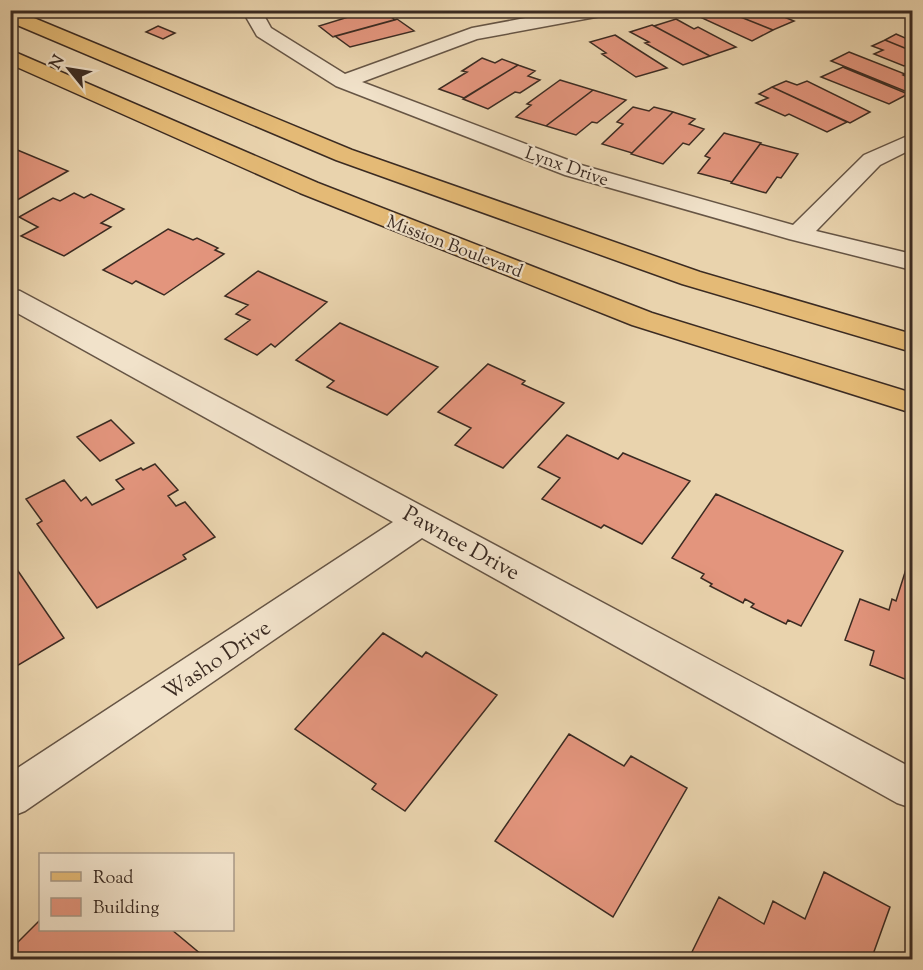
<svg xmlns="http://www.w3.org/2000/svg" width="923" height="970" viewBox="0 0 923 970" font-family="'Sorts Mill Goudy',serif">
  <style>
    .building { fill: #e3957d; stroke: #3b2b22; stroke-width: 1.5 }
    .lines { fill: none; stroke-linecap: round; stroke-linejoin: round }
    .minor-casing { stroke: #665545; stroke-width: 3 }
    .major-casing { stroke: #3b2b22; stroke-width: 3 }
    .minor { fill: #f1e2ca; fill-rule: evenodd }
    .major { fill: #e4ba76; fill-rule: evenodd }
    .labels { text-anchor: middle; stroke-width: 4.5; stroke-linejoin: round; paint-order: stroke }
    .far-street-label { font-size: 18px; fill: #3b2b22; stroke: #f1e2ca }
    .street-label { font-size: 22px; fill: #3b2b22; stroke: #f1e2ca }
  </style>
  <rect width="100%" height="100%" fill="#e9d3ad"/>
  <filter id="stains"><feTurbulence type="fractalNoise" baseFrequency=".00333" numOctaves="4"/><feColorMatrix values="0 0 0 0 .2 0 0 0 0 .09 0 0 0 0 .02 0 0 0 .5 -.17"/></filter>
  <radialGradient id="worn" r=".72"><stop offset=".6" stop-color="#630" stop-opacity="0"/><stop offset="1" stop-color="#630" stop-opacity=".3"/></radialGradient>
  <path class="building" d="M 371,10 L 382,10 L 395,20 L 333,37 L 319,26 Z
    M 452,10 L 484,10 L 485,12 L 459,17 Z
    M 693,10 L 723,10 L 773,30 L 752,41 L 689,12 Z
    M 723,10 L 767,10 L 794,21 L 773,30 Z
    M 397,19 L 414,31 L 350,47 L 335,36 Z
    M 676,19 L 694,29 L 698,27 L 736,47 L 710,56 L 654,26 Z
    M 652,25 L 654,26 L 710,56 L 683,65 L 645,43 L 649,42 L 630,32 Z
    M 158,26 L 175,33 L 163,39 L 146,32 Z
    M 896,34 L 905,38 L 912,34 L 912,51 L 885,40 Z
    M 615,35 L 667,68 L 636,77 L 602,54 L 606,53 L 590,42 Z
    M 885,40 L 912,51 L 912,67 L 907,65 L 904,66 L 874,54 L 883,50 L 872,46 Z
    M 849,52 L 905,74 L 903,75 L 912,79 L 912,94 L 831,61 Z
    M 482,58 L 495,63 L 502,59 L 518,65 L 464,98 L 439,89 L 467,72 L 462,71 Z
    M 518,65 L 535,71 L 528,76 L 540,80 L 520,93 L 515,92 L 488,109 L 463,99 Z
    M 843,67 L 845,68 L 908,94 L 889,104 L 821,77 Z
    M 560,80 L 593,90 L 546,126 L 516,117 L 531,105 L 527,104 Z
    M 786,81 L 797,85 L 807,81 L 870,112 L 850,123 L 772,87 Z
    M 772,87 L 847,122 L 827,132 L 789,114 L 785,116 L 756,103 L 768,98 L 759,94 Z
    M 593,90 L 626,100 L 597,123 L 592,122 L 576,135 L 546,126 Z
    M 633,107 L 649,111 L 654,107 L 673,112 L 632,153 L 602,144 L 623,124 L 617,122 Z
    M 673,112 L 695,119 L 689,124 L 704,129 L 689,145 L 683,143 L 663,164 L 631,154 Z
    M 724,133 L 761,143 L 732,182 L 698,173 L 710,158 L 705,156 Z
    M 760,144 L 798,154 L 781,178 L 777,177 L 766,193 L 731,183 Z
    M 15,149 L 68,171 L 12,203 L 10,151 Z
    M 74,193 L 84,198 L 91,194 L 124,209 L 101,223 L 111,227 L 64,256 L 21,236 L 38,227 L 19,217 L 53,198 L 60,201 Z
    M 168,229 L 193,240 L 197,238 L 218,248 L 215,250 L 224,254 L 164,295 L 136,281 L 132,284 L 103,270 Z
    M 258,271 L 327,302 L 275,347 L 271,344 L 257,355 L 225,339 L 250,320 L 236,314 L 248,305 L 225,296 Z
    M 340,323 L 438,367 L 387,415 L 327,387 L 334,381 L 296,360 Z
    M 488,364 L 525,381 L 522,384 L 564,403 L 503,468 L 455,445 L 471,428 L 438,412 Z
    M 111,420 L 134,443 L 100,461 L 77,437 Z
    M 567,435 L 618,459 L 623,453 L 690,481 L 642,544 L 604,525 L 601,528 L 542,499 L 560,478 L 538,467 Z
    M 155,464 L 178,490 L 168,496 L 176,506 L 185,502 L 215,537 L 183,555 L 186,559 L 97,608 L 37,524 L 42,521 L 26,499 L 64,480 L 81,501 L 86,497 L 92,505 L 124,489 L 116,480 L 141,468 L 143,470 Z
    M 716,494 L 843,551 L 801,626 L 788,620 L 786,624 L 751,607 L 754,604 L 745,599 L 743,603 L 710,586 L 712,584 L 701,578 L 704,574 L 672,558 Z
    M 907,566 L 912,568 L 912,682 L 870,665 L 874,651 L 845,640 L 860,599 L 889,610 L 892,599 L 896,601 Z
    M 16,568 L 64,638 L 10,670 L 10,571 Z
    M 383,633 L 422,657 L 426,652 L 497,695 L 405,811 L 372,789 L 376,784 L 295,729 Z
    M 569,734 L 624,766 L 631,756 L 687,788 L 613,917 L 495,841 Z
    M 824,872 L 890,907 L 871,960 L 688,960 L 719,897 L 764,924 L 773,901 L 805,919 Z
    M 40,920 L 40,930 L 172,930 L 208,960 L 10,960 L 10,950 Z"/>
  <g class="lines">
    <g class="minor-casing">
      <path id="minor" d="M 242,10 L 261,10 L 271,28 L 345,74 L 472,28 L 568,10 L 610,10 L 608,14 L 601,16 L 477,39 L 362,82 L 581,165 L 793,225 L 864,155 L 912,134 L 912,149 L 880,165 L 816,231 L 912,254 L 912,270 L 789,239 L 565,175 L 336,86 L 257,36 Z
        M 10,289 L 20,291 L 912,768 L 912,808 L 897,803 L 422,538 L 25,811 L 10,817 L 10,773 L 393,522 L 10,309 Z"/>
    </g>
    <g class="major-casing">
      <path id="major" d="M 10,10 L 17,11 L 352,150 L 700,272 L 912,334 L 912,352 L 682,284 L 336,160 L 10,22 Z
        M 10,50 L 318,183 L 652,313 L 912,393 L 912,413 L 632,325 L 300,193 L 10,64 Z"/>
    </g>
    <use href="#minor" class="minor"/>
    <use href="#major" class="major"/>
  </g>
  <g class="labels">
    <g class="far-street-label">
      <text transform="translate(567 166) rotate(19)" y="6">Lynx Drive</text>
      <text transform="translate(455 246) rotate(21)" y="6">Mission Boulevard</text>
    </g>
    <g class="street-label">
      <text transform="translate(462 542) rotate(29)" y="8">Pawnee Drive</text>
      <text transform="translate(216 659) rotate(-34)" y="8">Washo Drive</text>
    </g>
  </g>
  <rect width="923" height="970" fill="none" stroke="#e9d3ad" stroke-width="36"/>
  <rect x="12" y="12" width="899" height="946" fill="none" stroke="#3b2b22" stroke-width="3"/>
  <rect x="18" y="18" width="887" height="934" fill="none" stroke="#3b2b22" stroke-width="1.5"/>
  <rect x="39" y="853" width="195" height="78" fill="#f1e2ca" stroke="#a89987" stroke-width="1.5"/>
  <rect x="51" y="872" width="30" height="9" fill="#e4ba76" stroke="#a89987" stroke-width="1.5"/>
  <text x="93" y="883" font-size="18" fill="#3b2b22">Road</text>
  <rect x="51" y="898" width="30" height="18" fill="#e3957d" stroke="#a89987" stroke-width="1.5"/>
  <text x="93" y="913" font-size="18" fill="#3b2b22">Building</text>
  <g transform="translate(69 69) rotate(300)" stroke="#f1e2ca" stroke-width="4.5" paint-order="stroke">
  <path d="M0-4.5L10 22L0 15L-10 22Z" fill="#3b2b22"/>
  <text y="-9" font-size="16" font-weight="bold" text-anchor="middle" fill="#3b2b22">N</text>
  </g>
  <rect width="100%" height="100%" filter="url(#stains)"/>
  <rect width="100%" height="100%" fill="url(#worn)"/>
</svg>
